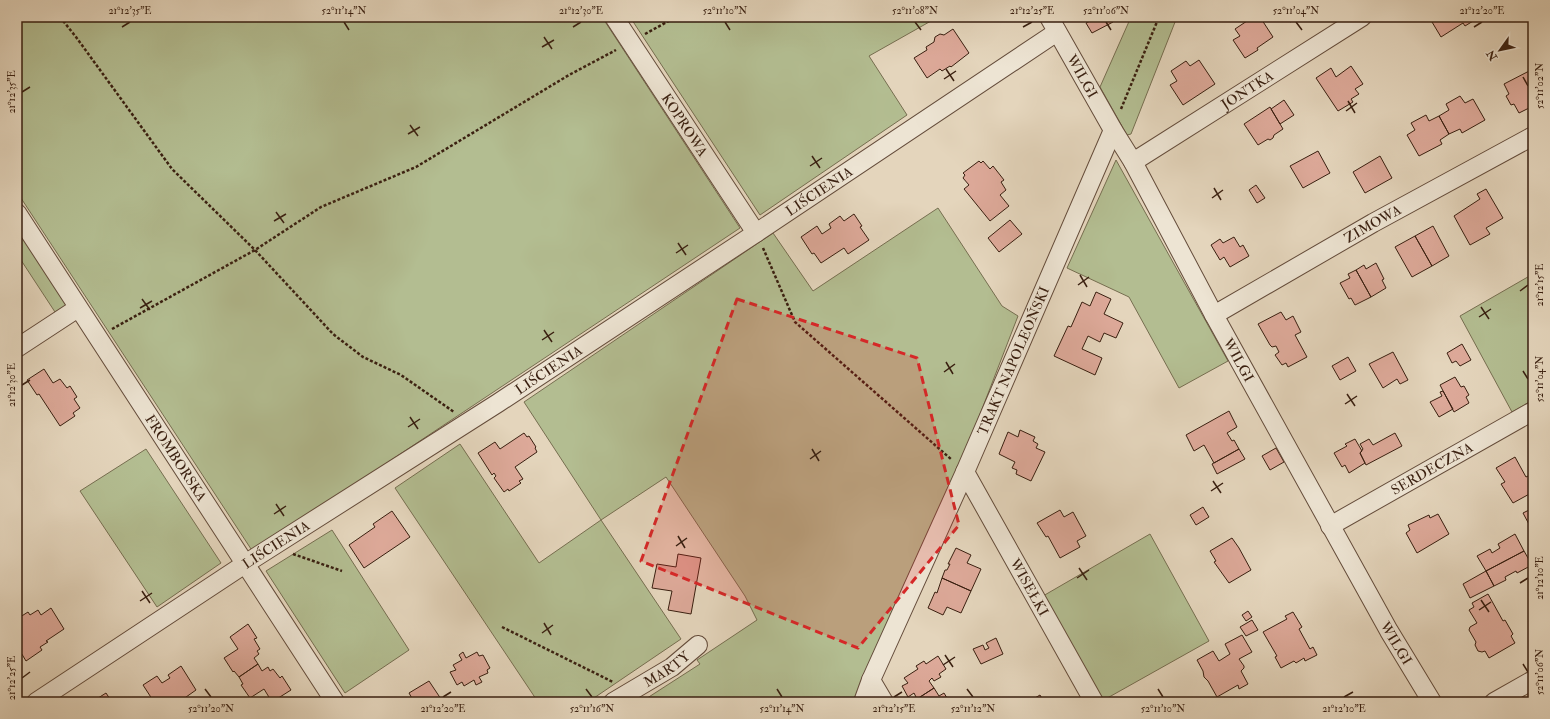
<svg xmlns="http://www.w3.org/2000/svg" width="1550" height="719" viewBox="0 0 1550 719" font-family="'IM FELL Double Pica',serif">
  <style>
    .green { fill: #b3bd91; stroke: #766e50 }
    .building { fill: #dda999; stroke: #391f10 }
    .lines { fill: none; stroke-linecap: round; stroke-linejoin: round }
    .street-casing { stroke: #644c3b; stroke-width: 20 }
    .path { stroke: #391f10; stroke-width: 2.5; stroke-dasharray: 3 2; stroke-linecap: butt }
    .street { stroke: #ede4d3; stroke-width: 18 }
    .marked { fill: #d62828; fill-opacity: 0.2; stroke: #d62828; stroke-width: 3; stroke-dasharray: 8 5; stroke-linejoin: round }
    .ticks { fill: none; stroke: #391f10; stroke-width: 1.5 }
    .labels { text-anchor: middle; stroke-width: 3; stroke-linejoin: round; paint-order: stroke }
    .street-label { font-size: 14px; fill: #391f10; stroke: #ede4d3 }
    .neatline { fill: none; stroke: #391f10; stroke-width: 1.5 }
    .ticks-label { font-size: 10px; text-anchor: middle; fill: #391f10 }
  </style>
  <rect width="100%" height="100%" fill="#e4d5bc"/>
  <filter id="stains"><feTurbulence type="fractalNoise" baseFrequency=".005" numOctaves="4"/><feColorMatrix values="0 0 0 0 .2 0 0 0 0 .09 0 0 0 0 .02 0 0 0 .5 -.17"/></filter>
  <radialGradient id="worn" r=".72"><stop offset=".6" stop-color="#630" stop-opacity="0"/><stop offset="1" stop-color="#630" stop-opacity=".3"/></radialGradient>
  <path class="green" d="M 17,17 L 602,17 L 740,228 L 253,552 L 17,192 Z
    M 630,17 L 938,17 L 869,56 L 907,115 L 760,215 Z
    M 1131,17 L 1177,17 L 1131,134 L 1127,135 L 1100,87 Z
    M 1116,160 L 1228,361 L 1179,388 L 1129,297 L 1067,268 Z
    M 938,208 L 1002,306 L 1018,316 L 965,453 L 871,702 L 641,702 L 700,664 L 697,660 L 757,620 L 745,596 L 666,477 L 601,520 L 681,639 L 588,702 L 538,702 L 395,488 L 460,444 L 539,563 L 601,520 L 524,402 L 773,233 L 813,291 Z
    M 17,229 L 67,306 L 55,312 L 17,254 Z
    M 1533,274 L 1533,400 L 1512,412 L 1460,316 Z
    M 146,449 L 221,563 L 157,607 L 80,491 Z
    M 332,530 L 409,650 L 345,693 L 266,571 Z
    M 1150,534 L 1209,641 L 1102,701 L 1043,596 Z"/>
  <path class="building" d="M 1088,17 L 1110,17 L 1113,22 L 1092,33 L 1086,23 L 1090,21 Z
    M 1253,17 L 1260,17 L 1273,37 L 1257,48 L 1258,50 L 1245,58 L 1233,40 L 1240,36 L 1235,29 Z
    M 1286,17 L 1302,17 L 1298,20 L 1297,18 L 1290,22 Z
    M 1429,17 L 1477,17 L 1478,18 L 1465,26 L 1463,23 L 1441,37 Z
    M 953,29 L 969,53 L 951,67 L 950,66 L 942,71 L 940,69 L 927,78 L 914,58 L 927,50 L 926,47 L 934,42 L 935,37 L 940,34 L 944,35 Z
    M 1199,60 L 1215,84 L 1183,105 L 1170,85 L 1177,81 L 1171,71 L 1186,61 L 1190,66 Z
    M 1351,66 L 1363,84 L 1355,89 L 1359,94 L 1351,99 L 1353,102 L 1338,111 L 1316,78 L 1331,68 L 1336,77 Z
    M 1533,69 L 1533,106 L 1519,113 L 1514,104 L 1511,105 L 1506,96 L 1509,94 L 1504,84 Z
    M 1460,96 L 1465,103 L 1473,99 L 1485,120 L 1462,133 L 1460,129 L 1449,134 L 1439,116 L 1449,110 L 1446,104 Z
    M 1284,100 L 1294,115 L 1280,124 L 1271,109 Z
    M 1270,107 L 1283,129 L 1274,135 L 1273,138 L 1270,140 L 1268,139 L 1258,145 L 1244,124 Z
    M 1426,115 L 1429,121 L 1439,116 L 1449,134 L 1440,140 L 1442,144 L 1419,156 L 1407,135 L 1415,130 L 1411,123 Z
    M 1318,151 L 1330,173 L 1303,188 L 1290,166 Z
    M 1380,156 L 1392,178 L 1365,193 L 1353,172 Z
    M 979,161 L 981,163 L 983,161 L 990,169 L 993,166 L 1004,180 L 1001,182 L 1006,190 L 1000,195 L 1009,206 L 990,221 L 964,189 L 969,185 L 963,178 L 965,175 L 963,173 Z
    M 1256,185 L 1265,198 L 1257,203 L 1249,190 Z
    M 1486,189 L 1503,218 L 1486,228 L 1490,234 L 1470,245 L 1454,216 L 1480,199 L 1477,194 Z
    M 854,214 L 862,226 L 860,227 L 869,240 L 848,254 L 844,248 L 821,263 L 814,253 L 812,254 L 801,237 L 817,226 L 822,234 L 831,228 L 829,224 L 840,216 L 844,221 Z
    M 1010,220 L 1022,234 L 999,252 L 988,238 Z
    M 1433,226 L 1449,256 L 1432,266 L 1415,236 Z
    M 1415,236 L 1432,266 L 1412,277 L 1395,247 Z
    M 1234,237 L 1240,247 L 1243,245 L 1249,256 L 1230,267 L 1224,257 L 1220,260 L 1211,245 L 1220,239 L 1223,243 Z
    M 1376,263 L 1384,279 L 1382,280 L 1386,288 L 1371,297 L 1356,270 L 1364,265 L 1366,269 Z
    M 1356,270 L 1371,297 L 1355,305 L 1351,298 L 1349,299 L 1340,283 L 1350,278 L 1348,274 Z
    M 1096,292 L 1111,299 L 1104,314 L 1123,323 L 1116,338 L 1104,333 L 1100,342 L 1088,336 L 1082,349 L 1102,358 L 1095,375 L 1054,356 L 1068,326 L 1071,327 L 1082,302 L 1090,306 Z
    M 1281,312 L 1286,320 L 1293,316 L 1301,332 L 1295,335 L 1307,357 L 1288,367 L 1286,363 L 1282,365 L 1275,355 L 1279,352 L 1276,346 L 1272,347 L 1270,345 L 1258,324 Z
    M 1462,344 L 1471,360 L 1460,366 L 1456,361 L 1452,363 L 1447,353 Z
    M 1393,352 L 1408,380 L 1400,384 L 1397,379 L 1383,388 L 1369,364 Z
    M 1348,357 L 1356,371 L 1340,380 L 1332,366 Z
    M 44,369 L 53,383 L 60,379 L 67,388 L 70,386 L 77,397 L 74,399 L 80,408 L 73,413 L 75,416 L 60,426 L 39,394 L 37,395 L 27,380 Z
    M 1455,377 L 1461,387 L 1464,386 L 1469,395 L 1466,397 L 1469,403 L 1454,412 L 1440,385 Z
    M 1443,391 L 1453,409 L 1439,417 L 1430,402 L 1442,396 L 1440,392 Z
    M 1229,411 L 1237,427 L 1227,433 L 1232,441 L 1234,440 L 1239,449 L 1214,463 L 1204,445 L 1194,451 L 1186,435 Z
    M 1020,430 L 1035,437 L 1033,441 L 1038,444 L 1036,448 L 1045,452 L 1031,481 L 1016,474 L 1017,470 L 1012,468 L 1015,462 L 999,454 L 1008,432 L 1018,437 Z
    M 524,433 L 527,437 L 529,436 L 536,447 L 535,448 L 537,452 L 515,467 L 523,479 L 519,481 L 521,483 L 509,491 L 508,489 L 504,492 L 494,478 L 496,476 L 494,473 L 492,475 L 478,453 L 495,442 L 500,449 Z
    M 1395,433 L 1402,446 L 1366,465 L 1360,453 L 1363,449 L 1360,444 L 1369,439 L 1373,445 Z
    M 1355,439 L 1362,451 L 1360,453 L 1365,463 L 1349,473 L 1345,465 L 1342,467 L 1334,453 L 1347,446 L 1345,444 Z
    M 1276,448 L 1284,462 L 1270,470 L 1262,456 Z
    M 1239,449 L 1245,459 L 1217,474 L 1212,464 Z
    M 1515,457 L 1526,477 L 1528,476 L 1533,485 L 1533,492 L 1513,503 L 1501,484 L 1505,482 L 1496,468 Z
    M 1203,507 L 1209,517 L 1196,525 L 1190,515 Z
    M 1533,508 L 1533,527 L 1531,528 L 1523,513 Z
    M 1060,510 L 1064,517 L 1073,512 L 1086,536 L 1077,541 L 1080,547 L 1060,558 L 1048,536 L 1046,537 L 1037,523 Z
    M 392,511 L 410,537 L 364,568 L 349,545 L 375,527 L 373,524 Z
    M 1438,514 L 1449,534 L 1417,553 L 1406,533 L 1410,530 L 1408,525 L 1429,515 L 1430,518 Z
    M 1515,534 L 1524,551 L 1486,571 L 1477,556 L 1490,549 L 1492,553 L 1500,548 L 1498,544 Z
    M 1232,538 L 1239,548 L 1251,570 L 1229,583 L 1214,562 L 1216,561 L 1210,551 Z
    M 956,548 L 971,555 L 967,563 L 981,569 L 971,591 L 942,578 L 945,570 L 947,570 L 950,564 L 948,564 Z
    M 1524,551 L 1532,565 L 1517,573 L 1516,571 L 1505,577 L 1506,580 L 1494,586 L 1486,571 Z
    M 678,554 L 701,558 L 691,614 L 668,610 L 672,591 L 652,588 L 657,564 L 676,567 Z
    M 1486,571 L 1494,586 L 1470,598 L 1463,584 Z
    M 942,578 L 971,591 L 961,613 L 947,607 L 943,615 L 928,608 L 935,592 L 937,593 Z
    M 1488,594 L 1503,621 L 1505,620 L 1513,634 L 1511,636 L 1515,643 L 1489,658 L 1485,651 L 1482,652 L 1478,651 L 1475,645 L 1476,642 L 1469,630 L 1470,627 L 1477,623 L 1469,610 L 1474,607 L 1472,603 Z
    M 51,608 L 64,629 L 46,641 L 48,642 L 40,647 L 42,650 L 26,661 L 17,646 L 17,619 L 28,612 L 30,615 L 38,610 L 41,615 Z
    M 1248,611 L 1252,617 L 1246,621 L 1242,615 Z
    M 1293,612 L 1302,627 L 1299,629 L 1310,649 L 1313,647 L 1317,655 L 1305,661 L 1304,658 L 1296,663 L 1294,661 L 1281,668 L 1275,657 L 1277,656 L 1263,632 L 1287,619 L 1285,616 Z
    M 1252,620 L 1258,630 L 1246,636 L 1240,627 Z
    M 248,624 L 257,638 L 254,639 L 260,649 L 257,651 L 259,654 L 254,658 L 258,664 L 239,677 L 234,671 L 233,672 L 224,658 L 238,649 L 230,637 Z
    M 1242,635 L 1252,652 L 1239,659 L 1244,666 L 1244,668 L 1241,671 L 1248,684 L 1239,689 L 1238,685 L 1217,697 L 1208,681 L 1204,677 L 1203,671 L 1197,660 L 1213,651 L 1219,661 L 1230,654 L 1225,644 Z
    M 996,638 L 1003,654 L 981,664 L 973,649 L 983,645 L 985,650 L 989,648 L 986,643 Z
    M 463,652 L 466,658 L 477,652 L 479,656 L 483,655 L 490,668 L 487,670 L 488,673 L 479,677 L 482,682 L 476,685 L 474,680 L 464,686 L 462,682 L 457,685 L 450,672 L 456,670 L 453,665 L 462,660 L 459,655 Z
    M 938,656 L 946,669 L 939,674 L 941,677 L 934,681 L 932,678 L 929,681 L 934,688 L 917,699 L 914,693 L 908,697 L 902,686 L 908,683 L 904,678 L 918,669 L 916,666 L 924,661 L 926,664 Z
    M 258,664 L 262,671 L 268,667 L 270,671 L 273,669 L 280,678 L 282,676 L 291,690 L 272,702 L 264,689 L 250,698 L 241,685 L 243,684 L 239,677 Z
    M 181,666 L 196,690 L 179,702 L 154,702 L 143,685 L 157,676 L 162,683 L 170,678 L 168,675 Z
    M 429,681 L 441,699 L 437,702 L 414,702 L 409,693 Z
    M 934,688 L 939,696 L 944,693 L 947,698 L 942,701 L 943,702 L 920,702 L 917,699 Z
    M 106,693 L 112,702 L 96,702 L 95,700 Z
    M 1040,695 L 1044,702 L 1028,702 Z"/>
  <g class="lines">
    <g class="street-casing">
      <g id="street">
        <path id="s1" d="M 614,17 L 756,233"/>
        <path id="s2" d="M 1049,17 L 1113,130 L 1133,162 L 1214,315 L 1389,631 L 1432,702"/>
        <path id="s3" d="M 1133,162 L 1362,17"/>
        <path id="s4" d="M 17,213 L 335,702"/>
        <path id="s5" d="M 1214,315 L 1373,223 L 1533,136"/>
        <path d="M 17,348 L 78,308"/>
        <path id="s6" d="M 965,472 L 1094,702"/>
        <path id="s7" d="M 1330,526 L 1533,411"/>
        <path d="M 871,680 L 884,702"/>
        <path id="s8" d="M 36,702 L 245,564 L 498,403 L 756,233 L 1057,32"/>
        <path id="s9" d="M 613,702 L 672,667 L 698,645"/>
        <path id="s10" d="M 863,702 L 871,680 L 965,472 L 1113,130"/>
        <path d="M 1494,702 L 1533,680"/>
      </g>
    </g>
    <path class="path" d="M 60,17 L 76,37 L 172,169 L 255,250 L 333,334 L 363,357 L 401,375 L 454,412
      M 645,34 L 676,17
      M 1121,109 L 1159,17
      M 763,248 L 795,322 L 952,460
      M 112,329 L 255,250 L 321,207 L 416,167 L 569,75 L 616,50
      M 293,554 L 342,571
      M 502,627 L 613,682"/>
    <use href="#street" class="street"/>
  </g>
  <path class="marked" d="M 737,299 L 917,358 L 959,525 L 858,648 L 641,561 Z"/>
  <path class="ticks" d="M 344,22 L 349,30M 725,22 L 730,30M 915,22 L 921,30M 1106,22 L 1111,30M 1296,22 L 1302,30M 122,27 L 130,22M 573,27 L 581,22M 1023,27 L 1032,22M 1474,27 L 1482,22M 544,37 L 552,49M 542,47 L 554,40M 946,69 L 954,81M 1523,77 L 1528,86M 944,79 L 956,71M 22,92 L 30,87M 1348,101 L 1355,113M 1346,111 L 1357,103M 410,125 L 418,136M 408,134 L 420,127M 812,156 L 820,168M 810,166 L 822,158M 1214,188 L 1221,200M 1212,198 L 1223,190M 276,212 L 284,223M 274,221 L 286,214M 678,243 L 686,255M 676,253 L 688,245M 1080,275 L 1087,287M 1078,285 L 1089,277M 1520,291 L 1528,285M 142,299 L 150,310M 1481,307 L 1489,319M 140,308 L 152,301M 1479,317 L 1491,309M 544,330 L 552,342M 542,340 L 554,332M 946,362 L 953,374M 1523,371 L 1528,379M 944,372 L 955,364M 22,385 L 30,380M 1347,394 L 1355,406M 1345,404 L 1357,396M 410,417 L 418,429M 408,427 L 420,419M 812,449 L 819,461M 810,459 L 821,451M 1213,481 L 1221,493M 1211,491 L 1223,483M 276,504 L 284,516M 274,514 L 286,506M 678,536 L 685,548M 676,546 L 687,538M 1079,568 L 1087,580M 1077,578 L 1089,570M 1520,583 L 1528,578M 142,591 L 150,603M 1481,600 L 1489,612M 140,601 L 152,593M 1479,610 L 1491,602M 544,623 L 551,635M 542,633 L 553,625M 945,655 L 953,667M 1523,664 L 1528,672M 943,665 L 955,657M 22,678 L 30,672M 205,689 L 211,697M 586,689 L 592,697M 777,689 L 782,697M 967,689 L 973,697M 1158,689 L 1163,697M 443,697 L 451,692M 894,697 L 902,692M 1344,697 L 1353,692"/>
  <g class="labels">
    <g class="street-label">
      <text dy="5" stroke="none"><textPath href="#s2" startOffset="68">WILGI</textPath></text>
      <text dy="5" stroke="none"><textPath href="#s3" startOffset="135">JONTKA</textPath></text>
      <text dy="5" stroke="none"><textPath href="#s1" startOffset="129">KOPROWA</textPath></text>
      <text dy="5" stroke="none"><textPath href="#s8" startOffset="935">LIŚCIENIA</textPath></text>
      <text dy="5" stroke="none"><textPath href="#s5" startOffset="183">ZIMOWA</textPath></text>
      <text dy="5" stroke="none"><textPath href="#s2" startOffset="392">WILGI</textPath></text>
      <text dy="5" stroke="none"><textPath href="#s10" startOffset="373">TRAKT NAPOLEOŃSKI</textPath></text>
      <text dy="5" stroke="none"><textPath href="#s8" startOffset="611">LIŚCIENIA</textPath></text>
      <text dy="5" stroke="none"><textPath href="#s4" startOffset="292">FROMBORSKA</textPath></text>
      <text dy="5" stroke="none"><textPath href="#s7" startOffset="117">SERDECZNA</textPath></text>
      <text dy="5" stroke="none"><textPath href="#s8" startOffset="287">LIŚCIENIA</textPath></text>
      <text dy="5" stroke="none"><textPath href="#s6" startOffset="132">WISEŁKI</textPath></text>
      <text dy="5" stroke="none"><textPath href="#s2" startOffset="716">WILGI</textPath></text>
      <text dy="5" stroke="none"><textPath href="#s9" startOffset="63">MARTY</textPath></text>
    </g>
  </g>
  <rect width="1550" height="719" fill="none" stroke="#e4d5bc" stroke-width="44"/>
  <g transform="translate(1500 50) rotate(237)" stroke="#ede4d3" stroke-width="3" paint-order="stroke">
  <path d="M0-3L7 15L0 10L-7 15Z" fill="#391f10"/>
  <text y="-6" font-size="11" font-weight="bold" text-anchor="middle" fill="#391f10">N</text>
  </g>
  <rect x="22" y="22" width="1506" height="675" class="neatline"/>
  <g class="ticks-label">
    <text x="130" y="14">21°12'35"E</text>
    <text x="344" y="14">52°11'14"N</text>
    <text x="581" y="14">21°12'30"E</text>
    <text x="725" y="14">52°11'10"N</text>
    <text x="915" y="14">52°11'08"N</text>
    <text x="1032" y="14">21°12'25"E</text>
    <text x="1106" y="14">52°11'06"N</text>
    <text x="1296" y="14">52°11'04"N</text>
    <text x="1482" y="14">21°12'20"E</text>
    <text transform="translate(1539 86) rotate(-90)" y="4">52°11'02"N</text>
    <text transform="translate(11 92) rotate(-90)" y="4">21°12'35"E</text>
    <text transform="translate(1539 285) rotate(-90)" y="4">21°12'15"E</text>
    <text transform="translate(1539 379) rotate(-90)" y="4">52°11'04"N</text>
    <text transform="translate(11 385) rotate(-90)" y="4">21°12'30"E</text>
    <text transform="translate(1539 578) rotate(-90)" y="4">21°12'10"E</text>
    <text transform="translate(1539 672) rotate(-90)" y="4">52°11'06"N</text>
    <text transform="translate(11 678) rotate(-90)" y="4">21°12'25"E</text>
    <text x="211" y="712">52°11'20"N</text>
    <text x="443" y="712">21°12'20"E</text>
    <text x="592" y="712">52°11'16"N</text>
    <text x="782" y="712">52°11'14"N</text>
    <text x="894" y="712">21°12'15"E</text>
    <text x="973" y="712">52°11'12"N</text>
    <text x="1163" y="712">52°11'10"N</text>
    <text x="1344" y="712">21°12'10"E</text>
  </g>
  <rect width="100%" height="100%" filter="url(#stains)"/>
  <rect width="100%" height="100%" fill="url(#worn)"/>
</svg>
